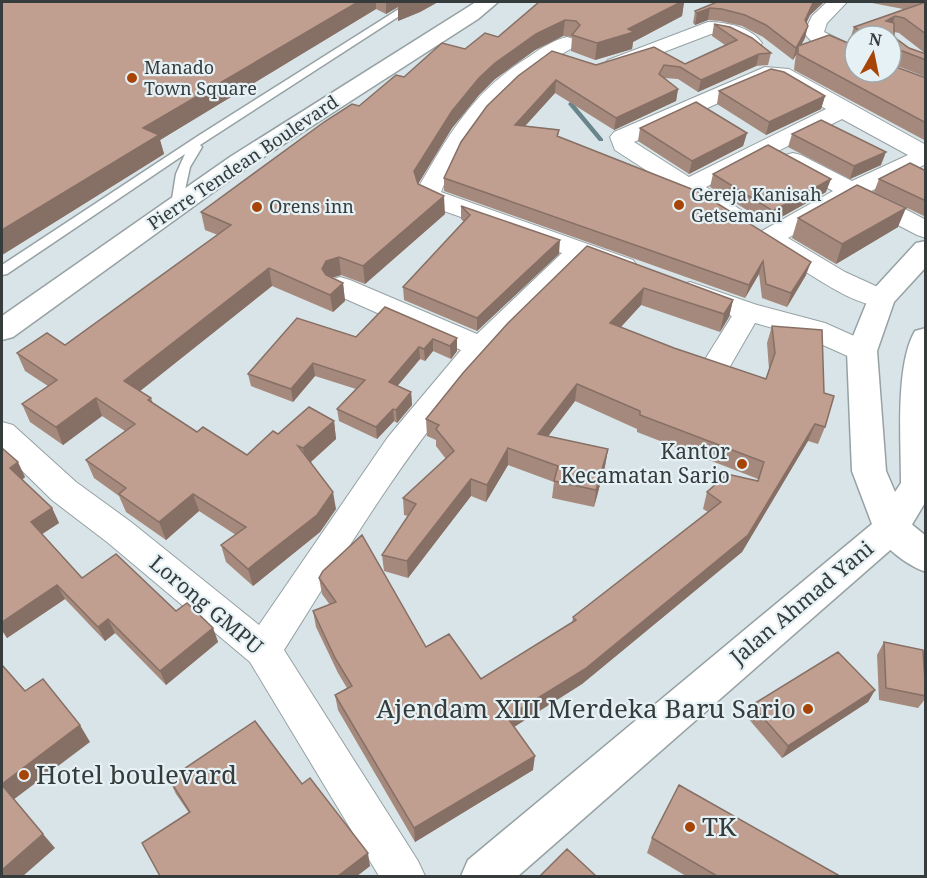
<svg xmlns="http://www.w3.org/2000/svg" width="927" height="878" viewBox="0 0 927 878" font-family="'Noto Serif',serif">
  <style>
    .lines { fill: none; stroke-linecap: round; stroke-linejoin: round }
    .stream { fill: #68858c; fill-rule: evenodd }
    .service-casing { stroke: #96a1a4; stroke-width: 3 }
    .minor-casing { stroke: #96a1a4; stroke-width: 2 }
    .tertiary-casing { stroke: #96a1a4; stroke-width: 3 }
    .secondary-casing { stroke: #96a1a4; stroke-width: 3 }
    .trunk-casing { stroke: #96a1a4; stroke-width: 3 }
    .service { fill: #fff; fill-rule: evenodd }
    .minor { fill: #fff; fill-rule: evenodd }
    .tertiary { fill: #fff; fill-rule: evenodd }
    .secondary { fill: #fff; fill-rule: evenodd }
    .trunk { fill: #fff; fill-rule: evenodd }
    .wall { fill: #a5897c }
    .shaded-wall { fill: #866f65 }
    .building { fill: #c09f90; stroke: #866f65; stroke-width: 1.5 }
    .poi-dot { fill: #a74507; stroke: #e5f1f4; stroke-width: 2 }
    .labels { text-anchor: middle; stroke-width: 4.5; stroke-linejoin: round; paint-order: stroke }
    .far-poi-label { font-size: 18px; fill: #363b3c; stroke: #e5f1f4; text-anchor: start }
    .far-street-label { font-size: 18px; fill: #363b3c; stroke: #e5f1f4 }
    .poi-label { font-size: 21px; fill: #363b3c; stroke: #e5f1f4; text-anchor: end }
    .street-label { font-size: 21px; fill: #363b3c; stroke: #e5f1f4 }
    .near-poi-label { font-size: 26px; fill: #363b3c; stroke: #e5f1f4; text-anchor: start }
  </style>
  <rect width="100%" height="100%" fill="#d8e4e7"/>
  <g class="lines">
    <path class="stream" d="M 577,95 L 582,96 L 574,104 L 603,139 L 603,141 L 599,141 L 568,104 Z"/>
    <g class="service-casing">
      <path id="service" d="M 410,2 L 421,2 L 200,145 L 202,147 L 190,167 L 181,208 L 177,209 L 171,205 L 176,174 L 185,154 L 7,274 L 2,275 L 2,265 L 198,136 Z"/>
    </g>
    <g class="minor-casing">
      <path id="minor" d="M 827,2 L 847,2 L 827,23 L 824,32 L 855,47 L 855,61 L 812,42 L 804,33 L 812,16 Z
        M 708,22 C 726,22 751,27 762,43 L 759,47 L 752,49 L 721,34 L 711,34 L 622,68 L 615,70 L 608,68 L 604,64 L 608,60 Z
        M 567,37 L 574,39 L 577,43 L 574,47 C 522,76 480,113 453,167 C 449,175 444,183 441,192 L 633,260 L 637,266 L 633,272 L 624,274 L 585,261 C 542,303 499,344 461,389 C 394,470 340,561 284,650 L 418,861 L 425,876 L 379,876 L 250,662 L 107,542 L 52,500 L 2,451 L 2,422 L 13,425 L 76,482 L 131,522 L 259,625 L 388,437 L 461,350 L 330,292 L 326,286 L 330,280 L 340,277 L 350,280 L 477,334 L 562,253 L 430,206 L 420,200 L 417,190 C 449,134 473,91 530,56 C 541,48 554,40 567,37 Z
        M 765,67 L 789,69 L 926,145 L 926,164 L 871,191 L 926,220 L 926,238 L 917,235 L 852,201 L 788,238 L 845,272 L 891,293 L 895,299 L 891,305 C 857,315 791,258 760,244 L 756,238 L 760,232 L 833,191 L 785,165 L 781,160 L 785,155 L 793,153 L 801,155 L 852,181 L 908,155 L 842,119 L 706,187 L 741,210 L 745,215 L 741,220 L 732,223 L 723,220 L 615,150 L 610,137 L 614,132 ZM 768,80 L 776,80 L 826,109 L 689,177 L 634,142 Z
        M 690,282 L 757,305 L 825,323 L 872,344 L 877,351 L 872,358 L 862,361 L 852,358 L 805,337 L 755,323 L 729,368 L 719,371 L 709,368 L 704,361 L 732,316 L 680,297 L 676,291 L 680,285 Z"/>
    </g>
    <g class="tertiary-casing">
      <path id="tertiary" d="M 891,514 L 904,518 L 926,536 L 926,572 C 906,565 883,547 873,528 L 878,518 Z"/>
    </g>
    <g class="secondary-casing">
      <path id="secondary" d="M 926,241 L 926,267 L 894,302 L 877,351 L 886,471 L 895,492 L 901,483 C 901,442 895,365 915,331 L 926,328 L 926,501 L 904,538 L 518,876 L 461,876 L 468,860 L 872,524 L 852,471 L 847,351 L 871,292 L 916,243 Z"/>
    </g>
    <g class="trunk-casing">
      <path id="trunk" d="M 476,2 L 498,2 L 478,19 L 248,167 L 13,337 L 2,340 L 2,316 L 230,157 Z"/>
    </g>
    <use href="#service" class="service"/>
    <use href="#minor" class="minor"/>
    <use href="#tertiary" class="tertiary"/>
    <use href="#secondary" class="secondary"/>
    <use href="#trunk" class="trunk"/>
  </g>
  <path class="wall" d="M 2,2 L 438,2 L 420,12 L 398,21 L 398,7 L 386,14 L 376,9 L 160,140 L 164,154 L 2,255 Z
    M 539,2 L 684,2 L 682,16 L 633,42 L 632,49 L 595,60 L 571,51 L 572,37 L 563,36 L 535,50 L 495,79 L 479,95 L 452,128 L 418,184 L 445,214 L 365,284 L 341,275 L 331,278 L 343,283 L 345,301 L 333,312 L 272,286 L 140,391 L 151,398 L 153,403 L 197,432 L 247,455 L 278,434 L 334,421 L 336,439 L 311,462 L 336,509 L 320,532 L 253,586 L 226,562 L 221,545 L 236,535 L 199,511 L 166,540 L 126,512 L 119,496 L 94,478 L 86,460 L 125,431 L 102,416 L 63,445 L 30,422 L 22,404 L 48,386 L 25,371 L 17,353 L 65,345 L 218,235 L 205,230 L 201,212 L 404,77 L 465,49 L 498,37 Z
    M 717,2 L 824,2 L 810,15 L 806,23 L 805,38 L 801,45 L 855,72 L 891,36 L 855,36 L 855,46 L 849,42 L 854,27 L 903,9 L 867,2 L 926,2 L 926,54 L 899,33 L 894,32 L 894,37 L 909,48 L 926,54 L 926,77 L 892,64 L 891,65 L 926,78 L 926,141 L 794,70 L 795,61 L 796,55 L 793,60 L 763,37 L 742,26 L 720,21 L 708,20 L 695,25 L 693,23 L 695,11 Z
    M 714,24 L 771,53 L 768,65 L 756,66 L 698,92 L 678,79 L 664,78 L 678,89 L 676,101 L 614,130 L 555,93 L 525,126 L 559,130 L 558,137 L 806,275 L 787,307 L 762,298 L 759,274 L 745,298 L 444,191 L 444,178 L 487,106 L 596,65 L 685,64 L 725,45 L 712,36 Z
    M 719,91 L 825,96 L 821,109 L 766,135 L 717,104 Z
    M 640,128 L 747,133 L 743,146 L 689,174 L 638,141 Z
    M 792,134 L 881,165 L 850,179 L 788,147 Z
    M 926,171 L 926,217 L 874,192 L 879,179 Z
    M 713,174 L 826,192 L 769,224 L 710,187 Z
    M 461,206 L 559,254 L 477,331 L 404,300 L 403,287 L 464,222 L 461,219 Z
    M 798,218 L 898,227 L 836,264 L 792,238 Z
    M 587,246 L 733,300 L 729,317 L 720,332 L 641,305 L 621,327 L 674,348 L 766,379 L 769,369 L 767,343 L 772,326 L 825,427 L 818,444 L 808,441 L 742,552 L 582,684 L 514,727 L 533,770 L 415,842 L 338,710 L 335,695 L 347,688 L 338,673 L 316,627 L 313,611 L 330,605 L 322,594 L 319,578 L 426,647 L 481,679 L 572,623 L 573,617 L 708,512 L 703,509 L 707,492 L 758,481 L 758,479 L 637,432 L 637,429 L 575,401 L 548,436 L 608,449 L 605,466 L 594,507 L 552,498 L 554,482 L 508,465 L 486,502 L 471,496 L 408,578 L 384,571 L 382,555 L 408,516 L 404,515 L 403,498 L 446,459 L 436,446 L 436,440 L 427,436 L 426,419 Z
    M 356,337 L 457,338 L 457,351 L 451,359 L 433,351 L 425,361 L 420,359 L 397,386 L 411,392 L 412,405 L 397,423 L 394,421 L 377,439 L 339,421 L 337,409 L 356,389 L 315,376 L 293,402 L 251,386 L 248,374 Z
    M 2,448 L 25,477 L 22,480 L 52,508 L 59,523 L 42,534 L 82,578 L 176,611 L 213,628 L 218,642 L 166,685 L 115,633 L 105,641 L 65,599 L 7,638 L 2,631 Z
    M 884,642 L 926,682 L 926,698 L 918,708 L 879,700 L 877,655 Z
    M 875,690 L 868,702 L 782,758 L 747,717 L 752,705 Z
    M 169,779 L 302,784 L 370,866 L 357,876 L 160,876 L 189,813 L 176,794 Z
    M 652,838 L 837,876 L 686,876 L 647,853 Z"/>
  <path class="shaded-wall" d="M 358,2 L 376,2 L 376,9 L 160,140 L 164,154 L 2,255 L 2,230 L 143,128 Z
    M 386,2 L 438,2 L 420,12 L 398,21 L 398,7 L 386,14 Z
    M 681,2 L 684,2 L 682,16 L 633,42 L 632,49 L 595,60 L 597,43 L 628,29 Z
    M 815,2 L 824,2 L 810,15 L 802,32 L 805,20 L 813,3 Z
    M 710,8 L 708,20 L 695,25 L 697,13 Z
    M 895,16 L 890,31 L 886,21 Z
    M 565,20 L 563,36 L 535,50 L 495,79 L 479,95 L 452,128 L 415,189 L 414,171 L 452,111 L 479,78 L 495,63 L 536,34 Z
    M 808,26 L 805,38 L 798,51 L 798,46 L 796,55 L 793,60 L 796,48 Z
    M 897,49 L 891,66 L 891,55 Z
    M 759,54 L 756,66 L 698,92 L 701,80 Z
    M 556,80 L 555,93 L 515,137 L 515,125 Z
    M 678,89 L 676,101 L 614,130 L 616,118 Z
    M 825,96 L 821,109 L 766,135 L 769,122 Z
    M 747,133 L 743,146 L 689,174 L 692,161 Z
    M 886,152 L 881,165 L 850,179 L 854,166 Z
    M 831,179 L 826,192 L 769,224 L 773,211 Z
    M 444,196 L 445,214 L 365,284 L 363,266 Z
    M 906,208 L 898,227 L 836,264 L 842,244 Z
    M 560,240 L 559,254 L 477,331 L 477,318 Z
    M 339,257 L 341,275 L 328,279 L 322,269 L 326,261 Z
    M 763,261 L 759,274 L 745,298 L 749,285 Z
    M 811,262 L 806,275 L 787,307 L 791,293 Z
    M 269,268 L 272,286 L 130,399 L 124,381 Z
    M 343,283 L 345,301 L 333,312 L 330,295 Z
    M 644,288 L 641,305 L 608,341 L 610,323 Z
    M 733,300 L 729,317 L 720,332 L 724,314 Z
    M 457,338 L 457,351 L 451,359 L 450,346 Z
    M 433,339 L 433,351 L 425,361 L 424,349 Z
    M 419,347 L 420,359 L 390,395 L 389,382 Z
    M 313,363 L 315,376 L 293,402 L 291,389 Z
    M 577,384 L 575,401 L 537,451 L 538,434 Z
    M 411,392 L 412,405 L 397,423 L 396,410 Z
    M 96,398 L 102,416 L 63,445 L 56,427 Z
    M 393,409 L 394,421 L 377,439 L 376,427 Z
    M 334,421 L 336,439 L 306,466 L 303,448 Z
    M 815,424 L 808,441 L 742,552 L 582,684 L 506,732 L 507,717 L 585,669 Z
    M 508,448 L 508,465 L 486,502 L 487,485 Z
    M 608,449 L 605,466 L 594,507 L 596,490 Z
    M 18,462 L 25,477 L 17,483 L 10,468 Z
    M 471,479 L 471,496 L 408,578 L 407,561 Z
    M 333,492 L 336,509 L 320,532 L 253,586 L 248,569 Z
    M 193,494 L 199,511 L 166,540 L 159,522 Z
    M 52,508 L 59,523 L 39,536 L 31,522 Z
    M 57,585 L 65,599 L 7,638 L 2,629 L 2,622 Z
    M 108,619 L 115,633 L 105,641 L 98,627 Z
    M 213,628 L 218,642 L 166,685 L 160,671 Z
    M 875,690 L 868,702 L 782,758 L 788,746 Z
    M 80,725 L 90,742 L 13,800 L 2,785 L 2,784 Z
    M 535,756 L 533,770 L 415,842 L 414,828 Z
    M 43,834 L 55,848 L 23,876 L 2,876 L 2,870 Z
    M 368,853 L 370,866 L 357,876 L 338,876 Z"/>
  <path class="building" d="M 2,2 L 358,2 L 143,128 L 159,135 L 2,230 Z
    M 539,2 L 681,2 L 628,29 L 634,32 L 597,43 L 572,35 L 580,25 L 576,21 L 565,20 L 536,34 L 495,63 L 479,78 L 452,111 L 414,171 L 418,184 L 444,196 L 363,266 L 339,257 L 326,261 L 322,269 L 326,275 L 343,283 L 330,295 L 269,268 L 124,381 L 151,398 L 148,400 L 197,432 L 203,427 L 247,455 L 273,431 L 278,434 L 309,407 L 334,421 L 303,448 L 298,446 L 333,492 L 317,515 L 248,569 L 221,545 L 246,527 L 193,494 L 159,522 L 119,494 L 126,488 L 86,460 L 135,424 L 96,398 L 56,427 L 22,404 L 57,380 L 17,353 L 47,333 L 65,345 L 231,225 L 201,212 L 324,122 L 352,104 L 359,106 L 396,75 L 404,77 L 442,43 L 465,49 L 485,33 L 498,37 Z
    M 717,2 L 815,2 L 813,3 L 805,20 L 808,26 L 796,48 L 766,25 L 745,15 L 722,9 L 710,8 L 697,13 L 695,11 Z
    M 926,2 L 926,34 L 904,18 L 895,16 L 886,21 L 894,23 L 894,37 L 909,48 L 926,54 L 926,60 L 897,49 L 894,54 L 891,55 L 891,36 L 861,36 L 862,32 L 854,27 Z
    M 714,24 L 730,27 L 752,38 L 771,53 L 759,54 L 701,80 L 680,67 L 664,65 L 659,74 L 678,89 L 616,118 L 556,80 L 515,125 L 559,130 L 557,136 L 699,192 L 811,262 L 791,293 L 766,284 L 763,261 L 749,285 L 444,178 L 461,142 L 487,106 L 518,76 L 552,51 L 596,65 L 654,47 L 685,64 L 737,40 Z
    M 829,35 L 855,46 L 855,72 L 891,72 L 891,65 L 926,78 L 926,123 L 798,54 L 798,46 Z
    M 771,69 L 784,72 L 825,96 L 769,122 L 719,91 Z
    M 696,102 L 747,133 L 692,161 L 640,128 Z
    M 821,120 L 886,152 L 854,166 L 792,134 Z
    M 768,145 L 831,179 L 773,211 L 713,174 Z
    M 910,163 L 926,171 L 926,201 L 879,179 Z
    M 857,185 L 906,208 L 842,244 L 798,218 Z
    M 461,206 L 560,240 L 477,318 L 403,287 L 470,215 Z
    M 587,246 L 733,300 L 724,314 L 644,288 L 610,323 L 674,348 L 766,379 L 775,353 L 772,326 L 822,330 L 824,393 L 834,396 L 825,427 L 815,424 L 748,535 L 585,669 L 507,717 L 535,756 L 414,828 L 335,695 L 352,686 L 335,658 L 313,611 L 336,602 L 319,578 L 323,571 L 362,535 L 426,647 L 449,634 L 481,679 L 576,620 L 573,617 L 721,502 L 707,492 L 727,474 L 758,481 L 764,462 L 640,415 L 640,411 L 577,384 L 538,434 L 608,449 L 596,490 L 554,481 L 558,466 L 508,448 L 487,485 L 471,479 L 407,561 L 382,555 L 416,504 L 403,498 L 454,451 L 436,429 L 439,425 L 426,419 L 463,373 L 508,323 Z
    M 385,307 L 457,338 L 450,346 L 433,339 L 424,349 L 419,347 L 389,382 L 411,392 L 396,410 L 393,409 L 376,427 L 337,409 L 365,380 L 313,363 L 291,389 L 248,374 L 297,318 L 356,337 Z
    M 2,448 L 18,462 L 10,468 L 52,508 L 31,522 L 82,578 L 116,554 L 176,611 L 187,603 L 213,628 L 160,671 L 108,619 L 98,627 L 57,585 L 2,622 Z
    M 884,642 L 923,650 L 926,696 L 886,688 Z
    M 838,652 L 875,690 L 788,746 L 752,705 Z
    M 2,665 L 25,691 L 43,679 L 80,725 L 2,784 Z
    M 255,721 L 302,784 L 310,778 L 368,853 L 338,876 L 160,876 L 142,843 L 190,812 L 169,779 Z
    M 2,785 L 43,834 L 2,870 Z
    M 679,785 L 838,875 L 837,876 L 717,876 L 652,838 Z
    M 567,849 L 596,876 L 540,876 Z"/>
  <g class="poi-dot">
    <circle cx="132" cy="78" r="6"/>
    <circle cx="679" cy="205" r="6"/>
    <circle cx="257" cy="207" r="6"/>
    <circle cx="742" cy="464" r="6"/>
    <circle cx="808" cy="709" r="6"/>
    <circle cx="24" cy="775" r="6"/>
    <circle cx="690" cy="827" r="6"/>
  </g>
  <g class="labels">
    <g class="far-poi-label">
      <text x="144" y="74">Manado<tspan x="144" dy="21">Town Square</tspan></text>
      <text x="691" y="201">Gereja Kanisah<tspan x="691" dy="21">Getsemani</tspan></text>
      <text x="269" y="213">Orens inn</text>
    </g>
    <g class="far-street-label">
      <text transform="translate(243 163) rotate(-34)" y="6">Pierre Tendean Boulevard</text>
    </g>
    <g class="poi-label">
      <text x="730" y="459">Kantor<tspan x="730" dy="24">Kecamatan Sario</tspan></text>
    </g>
    <g class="street-label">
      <text transform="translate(802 603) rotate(-40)" y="7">Jalan Ahmad Yani</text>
      <text transform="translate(206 605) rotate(40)" y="7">Lorong GMPU</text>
    </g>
    <g class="near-poi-label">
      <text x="796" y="718" text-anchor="end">Ajendam XIII Merdeka Baru Sario</text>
      <text x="36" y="784">Hotel boulevard</text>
      <text x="702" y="836">TK</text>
    </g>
  </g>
  <rect width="927" height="878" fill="none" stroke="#363b3c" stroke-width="6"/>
  <g transform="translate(873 54) rotate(9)"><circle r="28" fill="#e5f1f4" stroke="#9fa8aa" stroke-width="1.5"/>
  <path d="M0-4.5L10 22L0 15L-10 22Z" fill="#a74507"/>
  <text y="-9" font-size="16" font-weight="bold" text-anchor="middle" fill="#363b3c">N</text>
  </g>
</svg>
